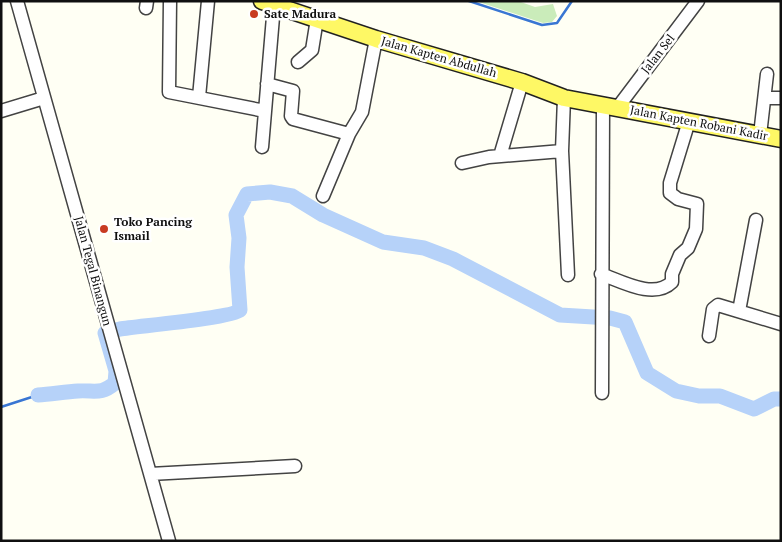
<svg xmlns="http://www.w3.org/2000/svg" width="782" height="542" viewBox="0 0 782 542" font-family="'PT Serif',serif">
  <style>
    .green { fill: #caecba }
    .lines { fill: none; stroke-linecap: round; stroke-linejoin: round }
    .stream { stroke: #3976d3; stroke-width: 2.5 }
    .river { stroke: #b6d2f9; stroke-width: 15 }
    .minor-casing { stroke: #434343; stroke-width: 15 }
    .major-casing { stroke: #212121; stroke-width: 19 }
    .minor { stroke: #fff; stroke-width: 12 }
    .major { stroke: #fef865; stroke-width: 16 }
    .poi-dot { fill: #c83b21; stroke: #fff; stroke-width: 2 }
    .labels { text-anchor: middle; stroke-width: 5; stroke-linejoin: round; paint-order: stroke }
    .poi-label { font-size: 12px; font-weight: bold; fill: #101010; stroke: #fff; text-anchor: start }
    .street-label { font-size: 12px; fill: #101010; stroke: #fff }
  </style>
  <rect width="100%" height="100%" fill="#fffff4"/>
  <path class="green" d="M 476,1 L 518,1 L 535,7 L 553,4 L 557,16 L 552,22 L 543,23 Z"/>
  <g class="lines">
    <path class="stream" d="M 469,1 L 542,25 L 557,23 L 572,1
      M 1,407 L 38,395"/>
    <path class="river" d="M 38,395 C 51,394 65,392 78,391 C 95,390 101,395 115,383 L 116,371 L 105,333 L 120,329 C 139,326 232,318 240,310 L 237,267 L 239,238 L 236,215 L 247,194 L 270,192 L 292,196 L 323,215 L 383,242 L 424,248 L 453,259 L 560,315 L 610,318 L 625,322 L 647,373 L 676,391 L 699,396 L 720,396 L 754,409 L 774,399 L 781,399"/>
    <g class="minor-casing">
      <path id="minor" d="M 17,1 L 169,541
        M 170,1 L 169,92 L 265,111
        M 146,8 L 147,1
        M 298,62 L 312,50 L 317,19
        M 267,84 L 293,91 L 291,116 L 293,119 L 349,134
        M 199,97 L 208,1
        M 564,98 L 562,151 L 568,275
        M 765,98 L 781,98
        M 618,107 L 698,1
        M 1,111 L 44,98
        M 760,135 L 767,74
        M 262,147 L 274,5
        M 500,156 L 522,82
        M 462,163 L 489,157 L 562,151
        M 323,196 L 349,134 L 362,112 L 376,39
        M 601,274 C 621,281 654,300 672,282 L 672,274 L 680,255 L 688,248 L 696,229 L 697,204 L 678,199 L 670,193 L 670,183 L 689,121
        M 739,311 L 756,220
        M 709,336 L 713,309 L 718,305 L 781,324
        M 602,393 L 603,106
        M 150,474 L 295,466"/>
    </g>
    <g class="major-casing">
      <path id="major" d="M 262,1 L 376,39 L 522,82 L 564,98 L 781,139"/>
    </g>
    <use href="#minor" class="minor"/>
    <use href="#major" class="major"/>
  </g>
  <g class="poi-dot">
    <circle cx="254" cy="14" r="5"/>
    <circle cx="104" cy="229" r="5"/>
  </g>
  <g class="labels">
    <g class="poi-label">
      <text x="264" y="18">Sate Madura</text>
      <text x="114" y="226">Toko Pancing<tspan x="114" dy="14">Ismail</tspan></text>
    </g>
    <g class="street-label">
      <text transform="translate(658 54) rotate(-52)" y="4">Jalan Sel</text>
      <text transform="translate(439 57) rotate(16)" y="4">Jalan Kapten Abdullah</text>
      <text transform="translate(699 123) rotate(11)" y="4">Jalan Kapten Robani Kadir</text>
      <text transform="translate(93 271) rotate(75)" y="4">Jalan Tegal Binangun</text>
    </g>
  </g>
  <rect width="782" height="542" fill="none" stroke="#101010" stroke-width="5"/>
</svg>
